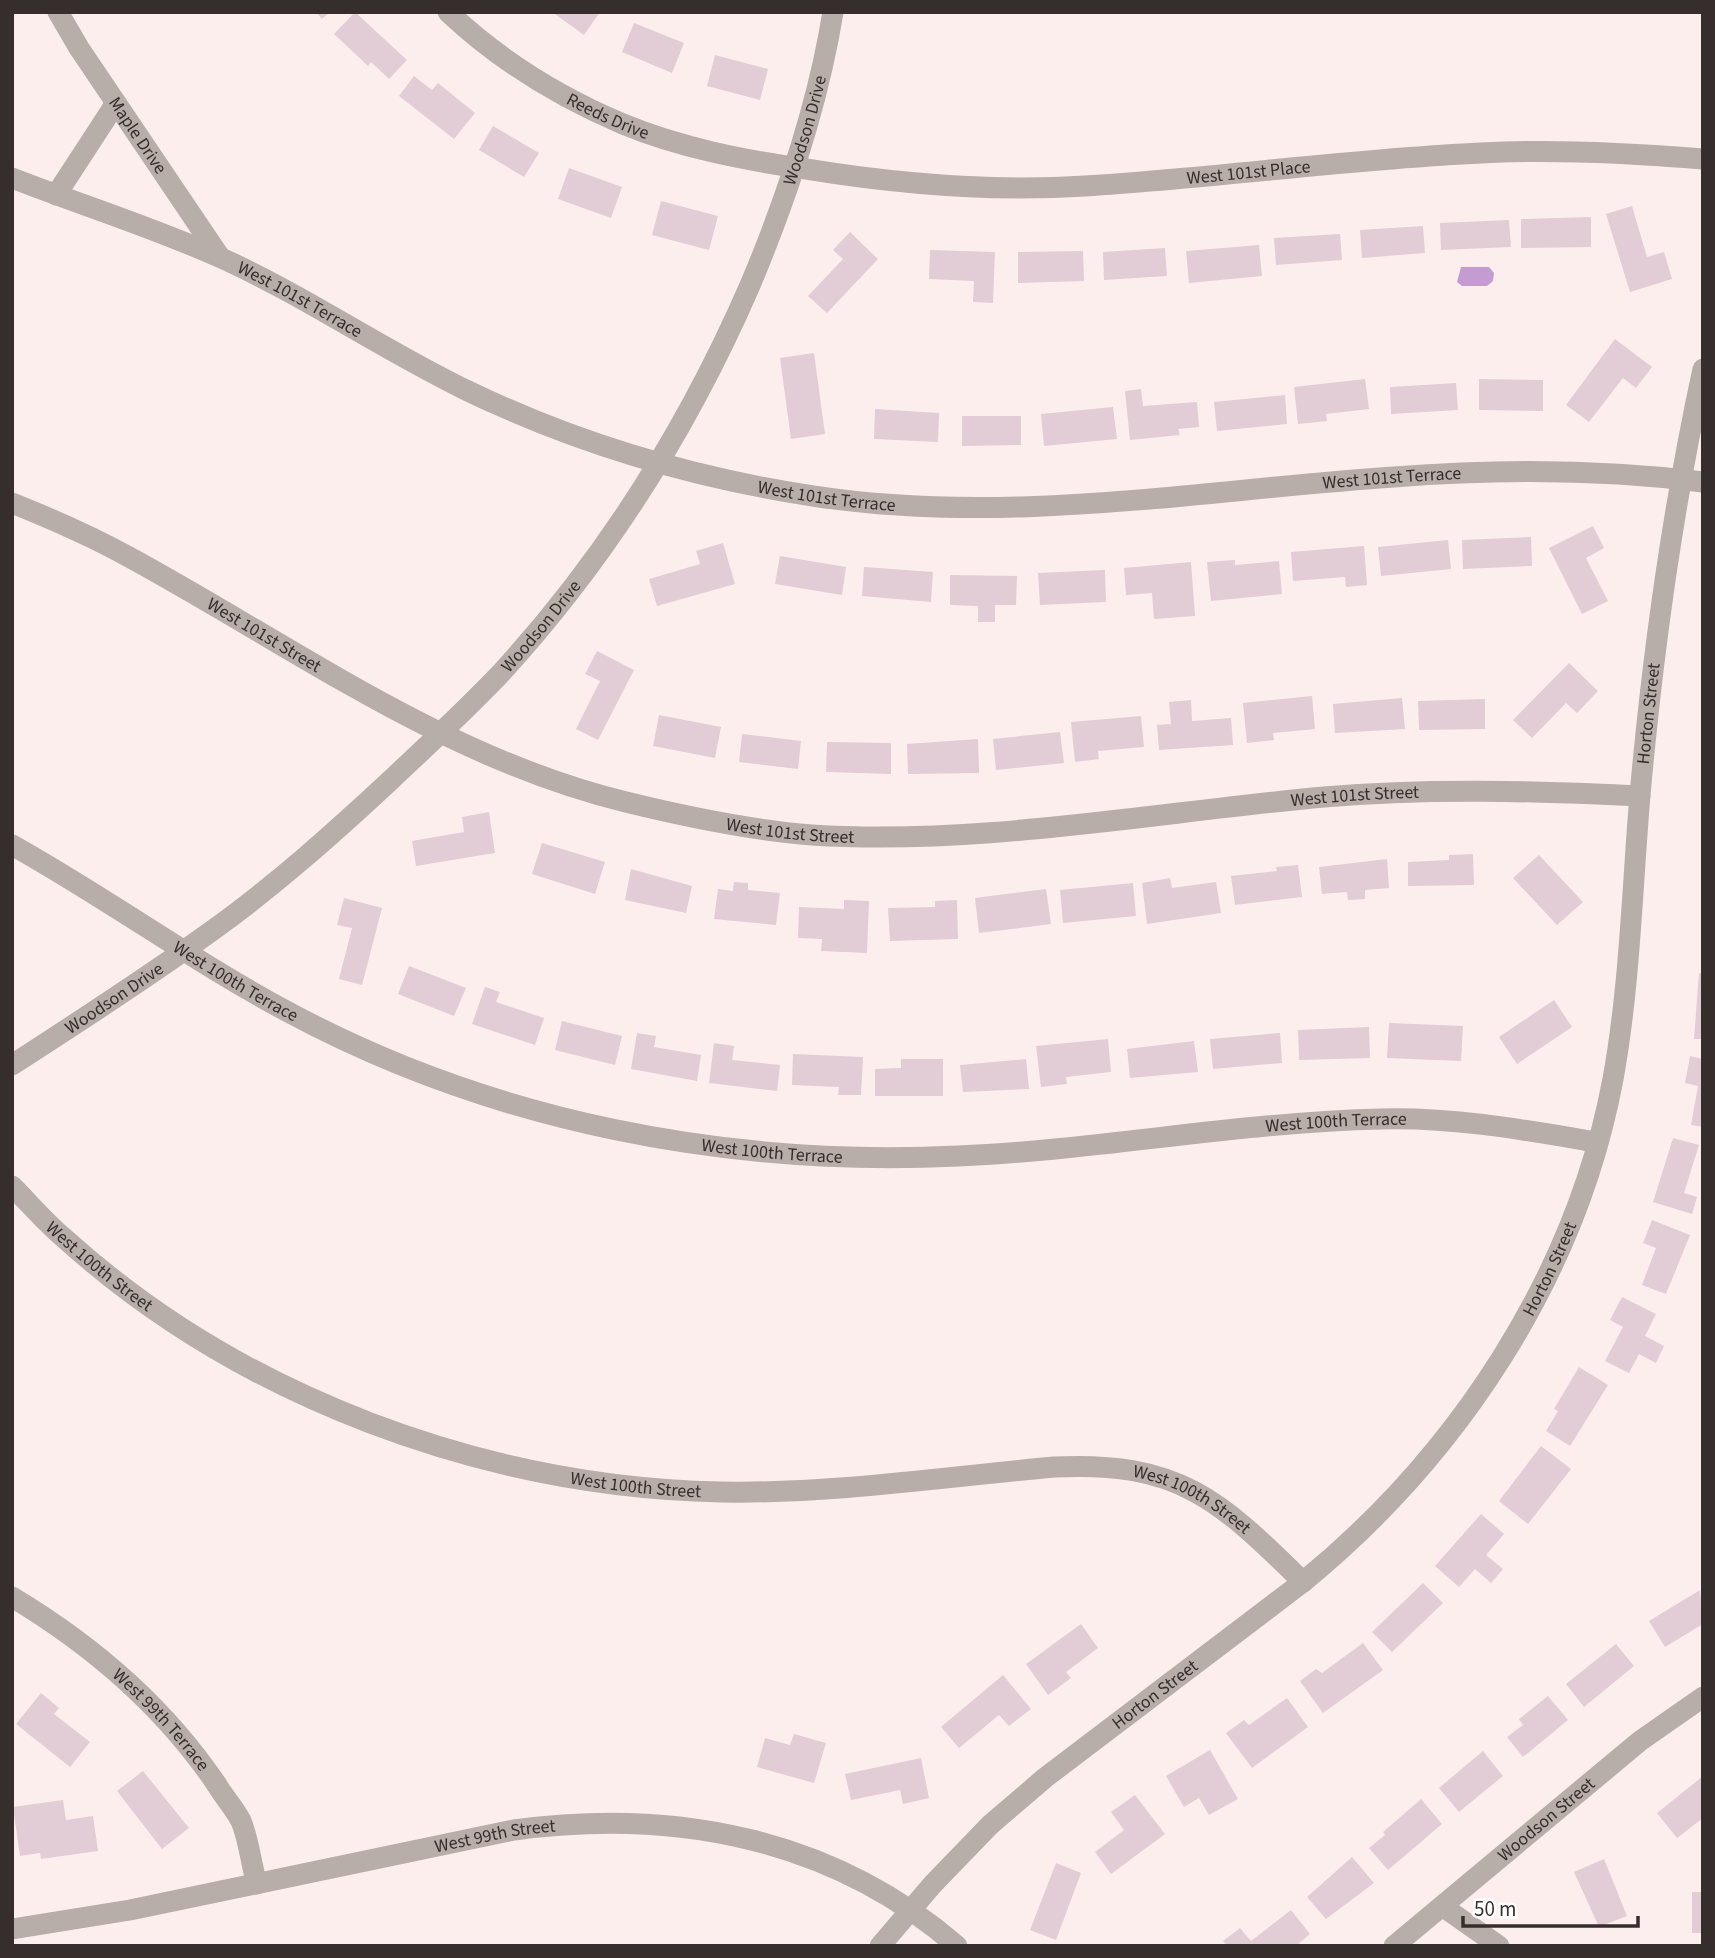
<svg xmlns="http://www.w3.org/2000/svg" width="1715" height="1958" viewBox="0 0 1715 1958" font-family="'Source Sans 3',sans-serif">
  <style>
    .water { fill: #c59cd1 }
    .building { fill: #e2ccd6 }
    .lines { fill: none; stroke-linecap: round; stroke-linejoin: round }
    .minor { stroke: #b7ada9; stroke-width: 21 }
    .labels { text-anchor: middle; stroke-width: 5; stroke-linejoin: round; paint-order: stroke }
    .street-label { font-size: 18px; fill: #362d2d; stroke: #fff }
  </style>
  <rect width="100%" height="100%" fill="#fdeeee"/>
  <path class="water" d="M 1461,267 L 1489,267 L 1494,273 L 1493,281 L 1487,286 L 1462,286 L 1457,282 Z"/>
  <path class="building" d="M 316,12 L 330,12 L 322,19 Z
    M 355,12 L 407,60 L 389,79 L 371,62 L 368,66 L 334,34 Z
    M 552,12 L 600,12 L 584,35 Z
    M 634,23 L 684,43 L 672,73 L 622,52 Z
    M 715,55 L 768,69 L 760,100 L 707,86 Z
    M 414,76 L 432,90 L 438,83 L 475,113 L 454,139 L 399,96 Z
    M 493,126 L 539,153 L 524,177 L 479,150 Z
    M 569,168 L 622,187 L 611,218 L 558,199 Z
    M 661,201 L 718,216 L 709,250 L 652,235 Z
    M 1632,206 L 1647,257 L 1664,252 L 1672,279 L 1630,292 L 1606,214 Z
    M 1591,217 L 1591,247 L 1521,248 L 1521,219 Z
    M 1509,220 L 1511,247 L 1441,250 L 1440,223 Z
    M 1423,226 L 1425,253 L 1362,258 L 1360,230 Z
    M 850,232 L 878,259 L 827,313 L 808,296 L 843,259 L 833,250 Z
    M 1340,234 L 1342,260 L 1276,265 L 1274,238 Z
    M 1259,245 L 1262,276 L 1189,283 L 1186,251 Z
    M 1165,248 L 1167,276 L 1104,280 L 1103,252 Z
    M 930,250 L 995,252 L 993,303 L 973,302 L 974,281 L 929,279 Z
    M 1083,251 L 1084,281 L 1018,283 L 1018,252 Z
    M 1615,339 L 1652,367 L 1636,388 L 1623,378 L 1589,422 L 1566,405 Z
    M 814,353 L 825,434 L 791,439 L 780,358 Z
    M 1365,379 L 1369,409 L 1326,414 L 1327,421 L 1298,424 L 1294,387 Z
    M 1479,379 L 1543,380 L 1543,411 L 1479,410 Z
    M 1456,383 L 1458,410 L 1391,414 L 1390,387 Z
    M 1141,389 L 1143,406 L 1197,402 L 1199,427 L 1178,429 L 1180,435 L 1130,440 L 1125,391 Z
    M 1285,395 L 1287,424 L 1217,431 L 1214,402 Z
    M 1113,407 L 1117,439 L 1044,446 L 1041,414 Z
    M 875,409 L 939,413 L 938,442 L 874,439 Z
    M 962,416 L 1021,416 L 1021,445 L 962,446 Z
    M 1593,526 L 1604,548 L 1586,558 L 1608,601 L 1582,614 L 1549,548 Z
    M 1531,537 L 1532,566 L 1463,569 L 1462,540 Z
    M 1448,540 L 1451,569 L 1381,576 L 1378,547 Z
    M 723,543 L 735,584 L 657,606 L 649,579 L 700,564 L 696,551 Z
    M 1364,546 L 1367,585 L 1346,587 L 1345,577 L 1293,581 L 1291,552 Z
    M 780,556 L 846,567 L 842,595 L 775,584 Z
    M 1235,560 L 1235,565 L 1279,561 L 1282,594 L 1211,601 L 1207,562 Z
    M 1191,562 L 1195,616 L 1154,619 L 1152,593 L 1126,595 L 1124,568 Z
    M 864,567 L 933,572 L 931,602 L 862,596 Z
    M 1105,570 L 1106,602 L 1040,605 L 1038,573 Z
    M 950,575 L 1017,576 L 1016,605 L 995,605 L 995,622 L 978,622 L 978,606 L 950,605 Z
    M 597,651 L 634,670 L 598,740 L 576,729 L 600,681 L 585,674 Z
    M 1569,663 L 1598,691 L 1577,713 L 1566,703 L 1532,738 L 1513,720 Z
    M 1312,696 L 1315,729 L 1273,733 L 1274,740 L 1247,743 L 1243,703 Z
    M 1402,698 L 1405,729 L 1335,733 L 1333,704 Z
    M 1485,699 L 1485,729 L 1419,730 L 1418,701 Z
    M 1191,700 L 1192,721 L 1231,718 L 1233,745 L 1159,750 L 1157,725 L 1171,724 L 1169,702 Z
    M 659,715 L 721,727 L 715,758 L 653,746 Z
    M 1141,716 L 1144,747 L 1098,751 L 1099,759 L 1075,762 L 1071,722 Z
    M 1060,732 L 1064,763 L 996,770 L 993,739 Z
    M 742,734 L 801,741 L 798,769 L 739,762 Z
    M 978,739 L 979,773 L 908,774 L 907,744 Z
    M 827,742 L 891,743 L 891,774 L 826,772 Z
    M 489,812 L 495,853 L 416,866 L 412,841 L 464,832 L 462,817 Z
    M 542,843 L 605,862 L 595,894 L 532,874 Z
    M 1473,854 L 1474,885 L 1408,886 L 1408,862 L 1449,860 L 1449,855 Z
    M 1539,855 L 1583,902 L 1557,925 L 1513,878 Z
    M 1387,859 L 1389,888 L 1365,890 L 1365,899 L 1348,900 L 1347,892 L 1322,894 L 1319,867 Z
    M 1298,865 L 1302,897 L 1235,905 L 1231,876 L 1277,871 L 1276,867 Z
    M 631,869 L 692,886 L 686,913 L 625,900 Z
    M 1170,878 L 1172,888 L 1216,882 L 1221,913 L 1147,924 L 1142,883 Z
    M 734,882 L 748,883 L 748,890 L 780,893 L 776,925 L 714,919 L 718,889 L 733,891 Z
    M 1133,883 L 1136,916 L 1063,923 L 1060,890 Z
    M 1046,889 L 1051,924 L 979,933 L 975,898 Z
    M 344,898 L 382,908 L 362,985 L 339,979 L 352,928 L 337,925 Z
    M 844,900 L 869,901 L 867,953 L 821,951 L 822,939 L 798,938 L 799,907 L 844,909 Z
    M 957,900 L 958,939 L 890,941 L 888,908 L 935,907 L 935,901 Z
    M 409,966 L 466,988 L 454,1016 L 398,994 Z
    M 1699,973 L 1703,974 L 1703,1039 L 1694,1039 Z
    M 485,987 L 500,992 L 496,1002 L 544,1018 L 535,1045 L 472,1024 Z
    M 1554,1000 L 1572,1027 L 1517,1064 L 1499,1037 Z
    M 562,1021 L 622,1036 L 615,1065 L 555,1050 Z
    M 1389,1023 L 1463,1026 L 1461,1061 L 1387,1058 Z
    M 1369,1027 L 1370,1058 L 1299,1060 L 1298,1030 Z
    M 637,1033 L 656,1036 L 654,1047 L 701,1055 L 697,1081 L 631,1069 Z
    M 1280,1033 L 1282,1063 L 1213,1069 L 1210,1039 Z
    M 1108,1039 L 1111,1072 L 1066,1077 L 1067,1084 L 1041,1087 L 1036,1046 Z
    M 1194,1041 L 1198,1072 L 1130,1078 L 1127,1049 Z
    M 714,1043 L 734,1046 L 732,1060 L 780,1065 L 777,1091 L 709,1083 Z
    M 793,1054 L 863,1057 L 861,1095 L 838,1095 L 839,1087 L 792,1085 Z
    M 1690,1056 L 1703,1059 L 1703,1127 L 1691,1125 L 1698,1086 L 1685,1083 Z
    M 901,1059 L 943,1059 L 943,1096 L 875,1096 L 875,1069 L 901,1068 Z
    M 1026,1059 L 1029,1089 L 963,1092 L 960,1065 Z
    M 1673,1138 L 1699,1145 L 1684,1193 L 1697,1197 L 1692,1214 L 1653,1202 Z
    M 1652,1220 L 1690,1235 L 1666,1294 L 1642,1285 L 1656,1248 L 1643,1243 Z
    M 1622,1297 L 1656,1314 L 1645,1336 L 1664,1346 L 1656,1363 L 1639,1354 L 1629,1373 L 1605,1361 L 1623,1327 L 1610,1320 Z
    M 1579,1367 L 1608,1385 L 1570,1446 L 1546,1431 L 1558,1411 L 1554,1409 Z
    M 1541,1446 L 1571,1469 L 1528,1524 L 1499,1501 Z
    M 1481,1514 L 1504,1534 L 1486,1555 L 1503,1569 L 1491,1583 L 1475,1569 L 1459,1587 L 1435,1566 Z
    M 1423,1583 L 1443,1603 L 1392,1652 L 1372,1632 Z
    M 1700,1590 L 1703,1624 L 1665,1647 L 1649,1621 Z
    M 1081,1624 L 1098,1648 L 1066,1672 L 1071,1678 L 1048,1695 L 1026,1664 Z
    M 1363,1643 L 1383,1670 L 1323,1713 L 1300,1681 L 1316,1669 L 1322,1673 Z
    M 1616,1644 L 1634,1666 L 1584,1707 L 1566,1684 Z
    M 1003,1675 L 1031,1709 L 1009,1726 L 999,1715 L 959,1748 L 941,1727 Z
    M 41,1693 L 59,1708 L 54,1714 L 90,1742 L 70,1767 L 16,1724 Z
    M 1548,1696 L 1568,1720 L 1523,1757 L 1507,1737 L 1523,1725 L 1519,1719 Z
    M 1287,1698 L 1308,1727 L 1252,1768 L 1226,1733 L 1244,1720 L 1249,1725 Z
    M 794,1734 L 826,1743 L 814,1783 L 757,1767 L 765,1738 L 790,1745 Z
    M 1210,1750 L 1238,1799 L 1209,1815 L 1199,1798 L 1184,1807 L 1166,1776 Z
    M 1483,1751 L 1503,1776 L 1459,1812 L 1439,1788 Z
    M 921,1758 L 929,1798 L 903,1804 L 900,1790 L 851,1800 L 845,1774 Z
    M 143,1771 L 189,1828 L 162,1849 L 117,1791 Z
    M 1703,1776 L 1703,1818 L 1677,1838 L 1657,1813 Z
    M 1135,1795 L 1165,1834 L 1111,1874 L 1095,1852 L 1124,1830 L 1111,1812 Z
    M 1421,1799 L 1442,1824 L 1388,1870 L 1369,1848 L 1385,1835 L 1383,1832 Z
    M 63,1800 L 66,1820 L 93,1816 L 98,1851 L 41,1859 L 40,1853 L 20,1856 L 13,1807 Z
    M 1352,1857 L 1374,1883 L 1326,1919 L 1307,1897 Z
    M 1604,1859 L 1627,1916 L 1599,1927 L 1574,1872 Z
    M 1056,1863 L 1081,1873 L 1056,1940 L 1030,1930 Z
    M 1692,1892 L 1703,1892 L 1703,1933 L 1692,1933 Z
    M 1291,1910 L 1310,1934 L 1296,1946 L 1227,1946 L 1223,1941 L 1240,1928 L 1251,1941 Z"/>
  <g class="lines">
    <g class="minor">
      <path id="s1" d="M 58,12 L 79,48 L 220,257"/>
      <path id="s2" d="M 448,12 C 498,59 559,97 623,124 C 681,148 744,160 806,169 C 898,184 992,192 1085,186 C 1217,178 1349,159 1481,153 C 1555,149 1629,153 1703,159"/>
      <path id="s3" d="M 12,178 C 81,205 152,227 219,257 C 304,295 383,350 468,391 C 576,443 694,478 813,496 C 1007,526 1200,490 1394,477 C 1497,469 1601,469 1703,482"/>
      <path d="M 56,195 L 116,103"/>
      <path id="s4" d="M 12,503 C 52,519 91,536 129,557 C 291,645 444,758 626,802 C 687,817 749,830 812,835 C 977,846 1158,812 1324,797 C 1429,788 1534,791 1640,796"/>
      <path id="s5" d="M 12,845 C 107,898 194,962 290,1013 C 494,1122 728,1167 958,1156 C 1100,1150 1240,1122 1381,1119 C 1454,1117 1525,1130 1596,1142"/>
      <path id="s6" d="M 12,1065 C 80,1021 148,977 213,930 C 277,884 336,831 393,778 C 430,743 467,709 502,672 C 606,558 690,424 751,283 C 787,197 818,105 833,12"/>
      <path id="s7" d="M 12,1186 C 29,1203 45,1222 64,1238 C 240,1397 484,1487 721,1492 C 832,1494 944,1477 1054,1467 C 1178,1461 1219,1499 1303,1582"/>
      <path id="s8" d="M 12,1597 C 92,1645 165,1708 217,1785 C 224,1797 235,1809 241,1821 C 249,1840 251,1864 257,1884"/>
      <path d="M 1442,1906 L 1499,1946"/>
      <path id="s9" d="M 12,1929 L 130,1910 L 514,1830 C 674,1808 832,1838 957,1946"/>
      <path id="s10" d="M 880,1946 L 933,1884 L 990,1825 L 1046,1777 L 1303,1582 C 1457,1456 1576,1277 1613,1079 C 1630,985 1632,890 1640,795 C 1653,650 1672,512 1703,369"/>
      <path id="s11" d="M 1394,1946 L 1640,1741 L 1703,1697"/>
    </g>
  </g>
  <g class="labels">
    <g class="street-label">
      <text dy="6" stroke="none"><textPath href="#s2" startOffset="192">Reeds Drive</textPath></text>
      <text dy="6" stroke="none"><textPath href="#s6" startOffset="1256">Woodson Drive</textPath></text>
      <text dy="6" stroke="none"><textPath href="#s1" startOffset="147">Maple Drive</textPath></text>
      <text dy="6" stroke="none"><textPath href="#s2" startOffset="842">West 101st Place</textPath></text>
      <text dy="6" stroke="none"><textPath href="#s3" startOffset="313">West 101st Terrace</textPath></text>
      <text dy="6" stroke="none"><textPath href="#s3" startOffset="1447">West 101st Terrace</textPath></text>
      <text dy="6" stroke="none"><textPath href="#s3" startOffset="880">West 101st Terrace</textPath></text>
      <text dy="6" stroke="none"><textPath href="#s6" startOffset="690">Woodson Drive</textPath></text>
      <text dy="6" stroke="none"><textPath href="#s4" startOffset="285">West 101st Street</textPath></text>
      <text dy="6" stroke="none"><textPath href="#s10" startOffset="1530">Horton Street</textPath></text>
      <text dy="6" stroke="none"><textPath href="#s4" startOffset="1419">West 101st Street</textPath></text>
      <text dy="6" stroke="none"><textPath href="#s4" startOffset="852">West 101st Street</textPath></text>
      <text dy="6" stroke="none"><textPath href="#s5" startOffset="262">West 100th Terrace</textPath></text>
      <text dy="6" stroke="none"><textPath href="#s6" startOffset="122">Woodson Drive</textPath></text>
      <text dy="6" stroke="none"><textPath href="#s5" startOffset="1396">West 100th Terrace</textPath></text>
      <text dy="6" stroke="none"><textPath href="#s5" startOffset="830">West 100th Terrace</textPath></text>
      <text dy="6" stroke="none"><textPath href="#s7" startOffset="119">West 100th Street</textPath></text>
      <text dy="6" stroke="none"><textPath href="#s10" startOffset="962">Horton Street</textPath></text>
      <text dy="6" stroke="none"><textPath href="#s7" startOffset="707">West 100th Street</textPath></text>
      <text dy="6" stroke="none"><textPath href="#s7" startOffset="1272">West 100th Street</textPath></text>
      <text dy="6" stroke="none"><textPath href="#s10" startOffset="374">Horton Street</textPath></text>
      <text dy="6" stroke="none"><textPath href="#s8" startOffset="194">West 99th Terrace</textPath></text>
      <text dy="6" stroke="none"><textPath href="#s11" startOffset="198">Woodson Street</textPath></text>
      <text dy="6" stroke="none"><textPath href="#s9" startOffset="492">West 99th Street</textPath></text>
    </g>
  </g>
  <rect width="1715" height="1958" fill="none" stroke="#362d2d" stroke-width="28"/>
  <path d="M1463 1916v10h175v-10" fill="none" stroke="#362d2d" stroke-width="3.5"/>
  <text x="1474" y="1916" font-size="21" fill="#362d2d" stroke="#ffffff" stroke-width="5" paint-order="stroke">50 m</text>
</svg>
